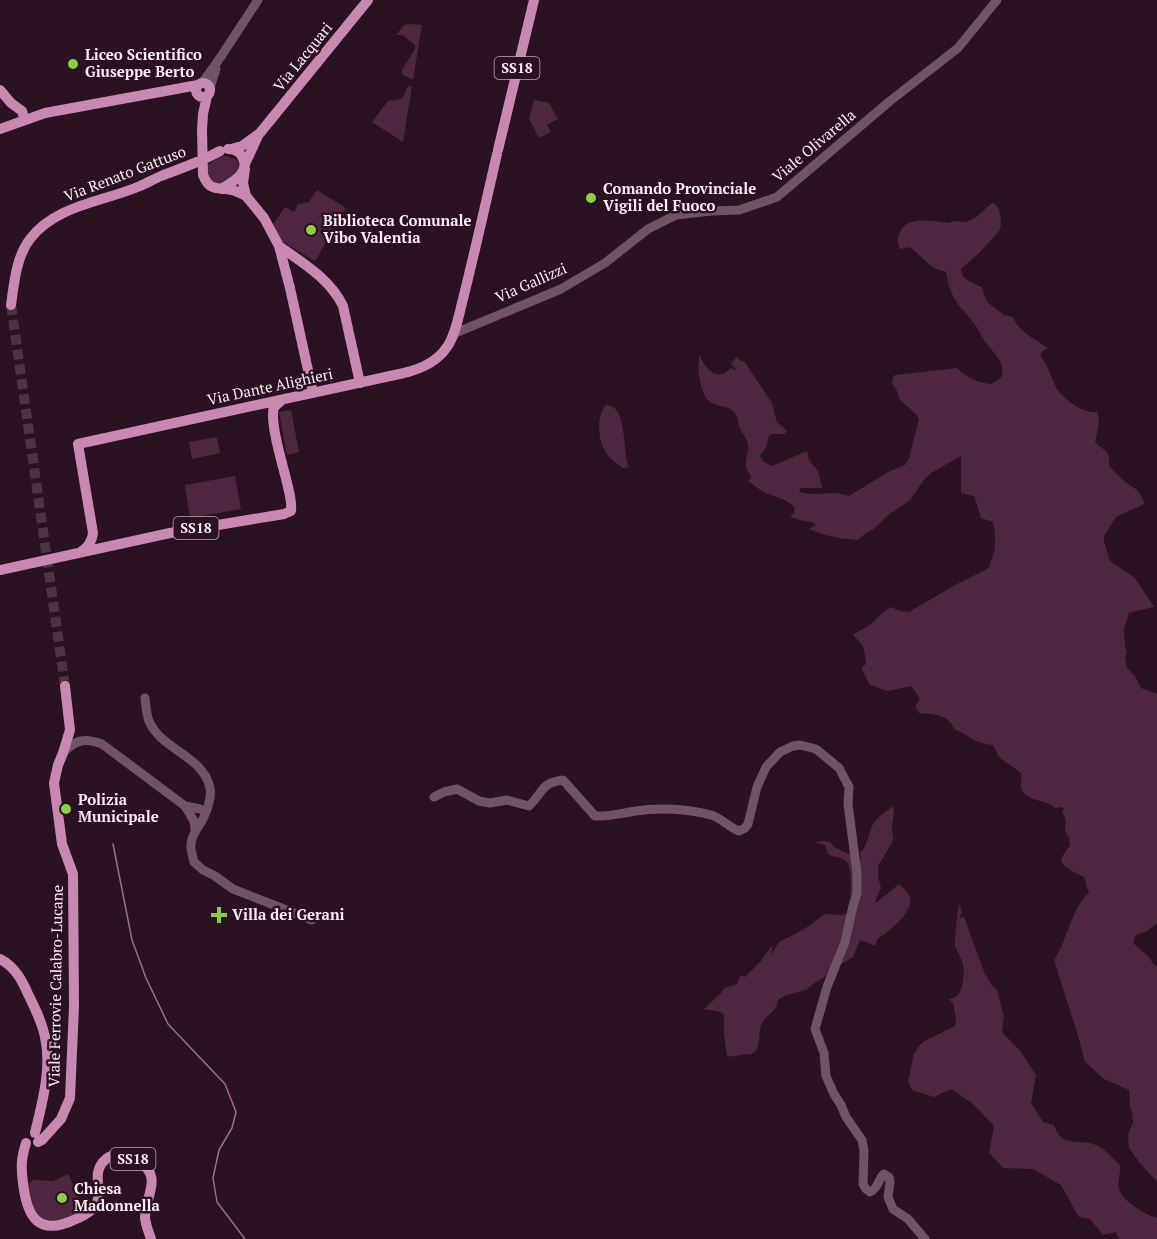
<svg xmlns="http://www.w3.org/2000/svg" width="1157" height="1239" viewBox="0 0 1157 1239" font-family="'PT Serif',serif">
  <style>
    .green { fill: #4e2640 }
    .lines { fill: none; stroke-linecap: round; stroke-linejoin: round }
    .stream { stroke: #9e6a8d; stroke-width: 1.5 }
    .major-tunnel { stroke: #4a3342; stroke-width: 10; stroke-dasharray: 10 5; stroke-linecap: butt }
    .minor { stroke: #725266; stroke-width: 9 }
    .major { stroke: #c988b1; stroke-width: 10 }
    .poi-dot { fill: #8cce45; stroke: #2a1222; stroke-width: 2 }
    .labels { text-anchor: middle; stroke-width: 5; stroke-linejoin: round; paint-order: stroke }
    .shield { fill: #2a1222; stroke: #beabb6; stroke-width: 1.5 }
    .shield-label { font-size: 14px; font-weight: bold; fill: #fdecf6 }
    .poi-label { font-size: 15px; font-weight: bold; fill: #fdecf6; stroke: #2a1222; text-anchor: start }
    .street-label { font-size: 15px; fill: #fdecf6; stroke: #2a1222 }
  </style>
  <rect width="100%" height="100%" fill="#2a1222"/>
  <path class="green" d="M 409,24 L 422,25 L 413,80 L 402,74 L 402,70 L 415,49 L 415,45 L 403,35 L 396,35 L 404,25 Z
    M 408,86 L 412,86 L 403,142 L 372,122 L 388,101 L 402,99 Z
    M 534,100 L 549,103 L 558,119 L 547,125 L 551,132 L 539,138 L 529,119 Z
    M 226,156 L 237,160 L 239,165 L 239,170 L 221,185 L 211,183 L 206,169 L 207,165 L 220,157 Z
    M 317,190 L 346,208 L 315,261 L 281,241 L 273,224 L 285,207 L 294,212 L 298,204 L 309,202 Z
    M 992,203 L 995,204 C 1001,210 1002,221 1000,230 L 979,253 L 961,269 C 960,280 975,283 983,288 L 982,289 L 987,302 L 1004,315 L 1013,317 C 1018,332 1036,339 1048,348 L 1044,350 L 1040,354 C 1043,360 1047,365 1049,371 C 1052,377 1053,383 1057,389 C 1066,401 1082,413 1097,412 L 1099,418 L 1098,429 L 1095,441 L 1097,444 L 1107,452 L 1109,457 L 1109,465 L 1111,468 L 1124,481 L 1137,490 L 1140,494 L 1145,503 L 1142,505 L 1116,517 L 1104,536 L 1104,541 L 1110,561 L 1135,578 L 1154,607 L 1129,613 L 1124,629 L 1125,646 L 1127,651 L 1125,658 L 1127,668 L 1135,676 L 1141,688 L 1157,694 L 1157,923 L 1146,932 L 1138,934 L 1135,936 L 1133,943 L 1148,956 L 1154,965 L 1157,966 L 1157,1182 L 1139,1162 L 1129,1148 L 1128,1134 L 1133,1123 L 1132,1111 L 1130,1106 L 1129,1090 L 1104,1079 L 1085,1062 L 1079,1039 L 1054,960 C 1067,941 1073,905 1089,893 L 1084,877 C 1076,873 1067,870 1061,862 L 1062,857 L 1070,845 L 1069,838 L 1065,831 C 1065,824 1068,820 1062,813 L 1064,809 L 1061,807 L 1055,808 C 1047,799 1025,802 1021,788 C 1020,783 1022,779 1021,773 L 999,757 L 993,745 C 986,744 979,743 972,739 C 965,735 963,732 954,729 C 948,713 933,715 919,713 L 915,706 L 919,701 L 919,697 L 911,686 L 888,691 L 870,685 C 868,681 862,671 862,667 L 866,664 C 864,647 865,647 853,635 C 859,630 866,628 871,624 C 878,618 882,611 891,607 L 900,611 L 909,612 L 955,585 L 987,569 L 989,567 L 995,549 L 995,533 L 993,522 L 981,518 L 974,496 L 961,493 L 961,456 L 931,473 L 924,480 L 910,500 L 887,516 L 875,528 L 862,536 L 858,540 C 841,539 826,536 809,529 L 816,525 L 812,522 L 804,521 L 790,517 C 794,514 795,511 794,507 C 786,499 776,497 766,493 C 759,490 754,485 748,481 L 752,477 C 741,463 748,460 748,446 C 748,439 743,435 740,429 C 738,424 739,420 736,415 C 731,405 721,408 712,403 C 700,397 696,367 700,355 C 702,363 712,377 722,374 C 726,373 728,370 731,368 L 736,370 L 731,363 L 737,357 L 742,362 L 744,361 L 772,403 L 777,422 L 787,431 L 784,434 L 772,434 L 769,436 L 766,447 L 760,456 L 763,461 L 772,466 L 807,451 L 809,460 L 818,471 L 822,488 L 801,488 L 799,490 L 800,492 L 809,494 L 838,493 L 849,496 L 890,471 L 905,465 L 909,458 L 919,419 L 917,415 L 900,400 L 896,389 L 892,384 L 893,377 L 895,375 L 957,368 C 967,378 977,382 991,384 L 1001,378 C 1007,364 993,352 985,342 C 982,338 980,333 978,329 C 973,321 966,314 960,307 C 956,302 951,292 949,286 C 947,281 948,277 946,272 L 936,269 L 930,265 L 910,247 L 900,249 C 897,242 897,237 901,230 C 910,215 934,222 949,223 C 956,219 961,224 968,221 C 977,219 984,209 992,203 Z
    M 606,405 C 628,405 622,451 629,467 L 623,468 C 616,463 609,458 605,451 C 598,439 596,416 606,405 Z
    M 291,410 L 299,452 L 287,455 L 279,412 Z
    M 217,437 L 220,453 L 192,459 L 189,442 Z
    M 235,476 L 241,509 L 190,518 L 185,485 Z
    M 894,806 C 894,813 893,819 892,826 C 891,832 894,835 893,841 L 878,866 L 878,877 L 881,888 L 875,902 L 876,903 L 899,884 C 903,888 909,892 910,899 C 913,910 895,926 887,932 C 881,938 876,936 876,946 L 860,940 L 853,957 L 836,967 L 826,976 L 813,984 L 806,990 L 784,996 L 778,1000 C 776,1013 768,1013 762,1023 C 757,1032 763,1050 751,1054 C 748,1055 744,1054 741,1055 C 736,1056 733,1057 727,1056 L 724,1034 L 724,1015 L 721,1012 L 704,1009 L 721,993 L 724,988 L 737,984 L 741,975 L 745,977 L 761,961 L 767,952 L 773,945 L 770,957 L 779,942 L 803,930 L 825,914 L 842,915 C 847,913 846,914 848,909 C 851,901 853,867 846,861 C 842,857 833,857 828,854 L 825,845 L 814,842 L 826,841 L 830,842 L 834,847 L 861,860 L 860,853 C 867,846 868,836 872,826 C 877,817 886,811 894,806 Z
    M 959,904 L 962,912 L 959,917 L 964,917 L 984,972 L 991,984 L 997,990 L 1004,1017 L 1002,1032 L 1021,1052 L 1036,1075 L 1031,1103 L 1043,1122 L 1054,1125 C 1062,1150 1080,1137 1098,1146 C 1106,1150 1113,1159 1120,1165 C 1121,1173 1117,1182 1119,1189 C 1122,1201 1146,1215 1157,1218 L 1157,1239 L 1119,1239 L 1116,1232 L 1103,1235 L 1090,1219 L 1079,1217 L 1061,1185 L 1033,1169 L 1003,1168 L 989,1153 L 994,1126 L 973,1104 L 951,1089 L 934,1097 L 912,1090 L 908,1081 L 914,1054 L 919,1046 L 923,1042 L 955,1026 L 956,1018 L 953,1003 L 949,999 C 963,1000 965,975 963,964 C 962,958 957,952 955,946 C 954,942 958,907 959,904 Z
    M 68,1174 L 87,1214 L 68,1223 L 34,1219 L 23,1189 L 33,1180 L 53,1181 Z"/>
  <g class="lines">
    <path class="stream" d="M 113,844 L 132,940 L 146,978 L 168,1024 L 225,1084 L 236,1112 L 232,1128 L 219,1150 L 213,1178 L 217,1202 L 245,1239"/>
    <path class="major-tunnel" d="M 11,305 L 65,686"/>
    <path class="minor" d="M 202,83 L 218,61 L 258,0
      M 210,88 L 216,69
      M 453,334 L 561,289 L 605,263 L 648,229 L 676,215 L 711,211 L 739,210 L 777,197 L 890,101 L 958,48 L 997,0
      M 145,698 C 146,705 146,714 149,721 C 161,750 203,755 210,788 C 212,796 207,811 203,819 C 199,826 192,834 191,844 C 190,849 193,857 194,862 L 203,870 L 215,876 L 233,889 L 312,920
      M 63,753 C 76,739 85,738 102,744 L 185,806 L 194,821 L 195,830
      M 434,797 L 444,792 L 457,789 L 479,801 L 490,803 L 507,800 L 529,806 C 544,792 540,783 563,780 L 595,816 C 609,817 622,813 636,811 C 659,807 688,809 711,815 C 722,818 728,827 739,831 L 745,828 L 748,824 L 757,787 L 766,767 L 780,752 L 793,746 L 800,745 L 816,749 L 839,768 L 849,787 L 848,804 L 857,873 L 857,893 L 853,906 L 845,942 L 827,987 L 815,1029 L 824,1053 L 826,1076 L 834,1094 L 841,1105 L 846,1117 L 862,1140 L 864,1151 L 863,1184 L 866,1189 L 870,1192 C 879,1188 878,1179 884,1174 L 889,1177 L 890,1182 L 888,1197 L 893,1209 L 908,1219 L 925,1239
      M 185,806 L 200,809"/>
    <path class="major" d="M196 90a7 7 0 1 1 14 0a7 7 0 1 1-14 0Z
      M 0,90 L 11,103 L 22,111 L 25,120
      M 207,96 L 203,114 L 202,130 L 203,175 C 210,192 217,187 232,190 C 237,191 242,194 246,196
      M 0,129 L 45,113 L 198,85
      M 231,149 L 242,146 L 260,133 L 368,0
      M 498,150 L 534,0
      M 245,164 L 258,136
      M 245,169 L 243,183 L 246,196 L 264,218 L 279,246 L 290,288 L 313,393
      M 221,189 C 233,182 253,171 241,155 C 238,150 234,149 228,149
      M 279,246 C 303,263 330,279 343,306 L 360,383
      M 11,305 C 14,284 16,257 30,239 C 56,205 103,202 140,186 C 147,183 154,179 161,176 C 182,168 200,162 220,151
      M 79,553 C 86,549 92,542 93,533 L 78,444 L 404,373 C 421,369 437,362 447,347 C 456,334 459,314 463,299 C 475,251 486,202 497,154
      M 0,570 L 170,533 L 284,514 L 291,511 C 292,503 290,495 288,487 C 284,468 269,423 274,407 L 282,400
      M 0,959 C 15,967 22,980 28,994 C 35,1008 42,1022 45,1037 C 52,1069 42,1103 35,1133
      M 38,1142 L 42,1140 L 61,1119 L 70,1098 L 74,1006 L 73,874 L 62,844 L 54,783 L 58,765 L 63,753 L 70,730 L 65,686
      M 26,1143 C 21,1159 21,1167 23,1183 C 27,1218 39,1237 76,1219 C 82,1216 91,1213 95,1206 C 105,1191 89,1173 106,1159 C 116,1151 130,1156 140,1162 C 163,1177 145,1197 145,1217 C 145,1224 149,1232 151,1239"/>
  </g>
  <g class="poi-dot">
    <circle cx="73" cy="64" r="6"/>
    <circle cx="591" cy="198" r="6"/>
    <circle cx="311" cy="230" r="6"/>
    <circle cx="66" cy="809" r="6"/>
    <path d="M216 906h6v6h6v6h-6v6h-6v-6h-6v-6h6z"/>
    <circle cx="62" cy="1198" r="6"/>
  </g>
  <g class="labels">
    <g class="shield">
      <rect x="494.5" y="57" width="45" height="22" rx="4.5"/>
      <rect x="173.5" y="517" width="45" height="22" rx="4.5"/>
      <rect x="110.5" y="1148" width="45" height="22" rx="4.5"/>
    </g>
    <g class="shield-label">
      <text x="517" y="73">SS18</text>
      <text x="196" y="533">SS18</text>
      <text x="133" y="1164">SS18</text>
    </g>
    <g class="poi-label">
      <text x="85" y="60">Liceo Scientifico<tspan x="85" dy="17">Giuseppe Berto</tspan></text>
      <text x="603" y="194">Comando Provinciale<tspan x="603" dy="17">Vigili del Fuoco</tspan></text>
      <text x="323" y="226">Biblioteca Comunale<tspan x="323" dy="17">Vibo Valentia</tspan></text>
      <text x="78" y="805">Polizia<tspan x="78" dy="17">Municipale</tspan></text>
      <text x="232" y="920">Villa dei Gerani</text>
      <text x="74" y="1194">Chiesa<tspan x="74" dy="17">Madonnella</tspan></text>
    </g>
    <g class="street-label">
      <text transform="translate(303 57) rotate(-51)" y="5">Via Lacquari</text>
      <text transform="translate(814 146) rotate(-40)" y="5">Viale Olivarella</text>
      <text transform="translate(125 174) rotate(-21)" y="5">Via Renato Gattuso</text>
      <text transform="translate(531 283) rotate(-24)" y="5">Via Gallizzi</text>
      <text transform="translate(270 387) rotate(-12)" y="5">Via Dante Alighieri</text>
      <text transform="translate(56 986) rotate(-89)" y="5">Viale Ferrovie Calabro-Lucane</text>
    </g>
  </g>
</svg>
